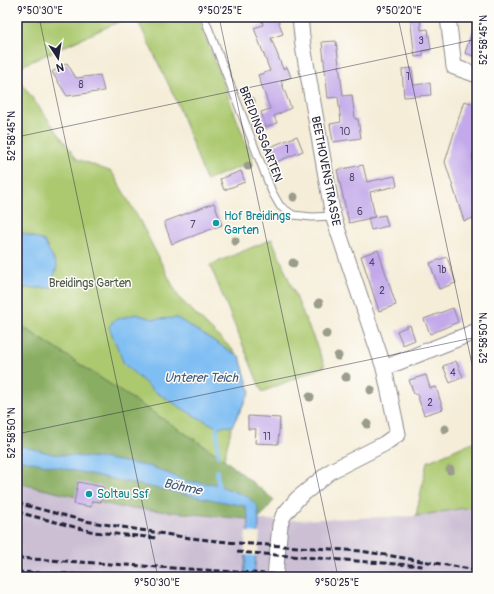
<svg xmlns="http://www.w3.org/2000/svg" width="494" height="594" viewBox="0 0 494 594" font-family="Pangolin,sans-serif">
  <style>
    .industrial { fill: #ccbfd4 }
    .green { fill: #acc970; stroke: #677656 }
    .forest { fill: #89ad62; stroke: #56684e }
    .water { fill: #7fbef3; stroke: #507097 }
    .pier { fill: #f5edd8 }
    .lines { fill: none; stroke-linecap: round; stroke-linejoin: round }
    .stream { stroke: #7fbef3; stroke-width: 4 }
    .building { fill: #c3a9ea }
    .service-casing { stroke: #8c888a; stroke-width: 9 }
    .minor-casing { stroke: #8c888a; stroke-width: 17 }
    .service { stroke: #fff; stroke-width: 7 }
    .minor { stroke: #fff; stroke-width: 15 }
    .rail { stroke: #22223b; stroke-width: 3; stroke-dasharray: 6 3; stroke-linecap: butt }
    .tree { fill: #9b9d8c }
    .ticks { fill: none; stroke: #22223b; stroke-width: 1; stroke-opacity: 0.45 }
    .culture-dot { fill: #0f9aa8; stroke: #fdfcf7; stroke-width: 1.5 }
    .labels { text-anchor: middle; stroke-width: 3; stroke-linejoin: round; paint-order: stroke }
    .number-label { font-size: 10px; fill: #4a4467 }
    .street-label { font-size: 12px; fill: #22223b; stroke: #fdfcf7 }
    .culture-label { font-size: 12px; fill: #0d838f; stroke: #fdfcf7; text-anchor: start }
    .park-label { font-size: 12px; fill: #525c4e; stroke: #fdfcf7 }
    .water-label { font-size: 13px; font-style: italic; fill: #43597b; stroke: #fdfcf7 }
    .neatline { fill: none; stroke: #22223b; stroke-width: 1.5 }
    .ticks-label { font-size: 10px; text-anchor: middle; fill: #22223b }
  </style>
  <rect width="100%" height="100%" fill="#fdfcf7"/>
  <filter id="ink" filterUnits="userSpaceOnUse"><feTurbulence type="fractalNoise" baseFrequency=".025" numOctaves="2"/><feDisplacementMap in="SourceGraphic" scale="8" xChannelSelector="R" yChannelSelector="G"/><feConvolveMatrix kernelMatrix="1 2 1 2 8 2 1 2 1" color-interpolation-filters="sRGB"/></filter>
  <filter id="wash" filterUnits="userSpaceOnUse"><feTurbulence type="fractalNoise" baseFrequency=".012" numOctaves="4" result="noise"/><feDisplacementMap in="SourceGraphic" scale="16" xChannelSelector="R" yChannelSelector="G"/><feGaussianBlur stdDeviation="0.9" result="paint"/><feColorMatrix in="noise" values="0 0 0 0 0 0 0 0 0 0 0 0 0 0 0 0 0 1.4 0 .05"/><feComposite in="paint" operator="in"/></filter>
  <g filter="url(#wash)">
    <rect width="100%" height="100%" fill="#f5edd8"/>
    <path class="industrial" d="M 17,483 L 119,507 L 258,520 L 294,520 L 416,516 L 477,506 L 477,577 L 17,577 Z"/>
    <path class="green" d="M 17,17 L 129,17 L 17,68 Z
      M 136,17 L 198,17 L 253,162 L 206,180 L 176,100 Z
      M 17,77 L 77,159 L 112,172 L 141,223 L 179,298 L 240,357 L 250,392 L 232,426 L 224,459 L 17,323 Z
      M 272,239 L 325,366 L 262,392 L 210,265 Z
      M 477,440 L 477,506 L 416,516 L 427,462 Z"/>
    <path class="forest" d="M 17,323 L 224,459 L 274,500 L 258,520 L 119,507 L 17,483 Z"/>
    <path class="water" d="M 17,231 L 44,241 L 57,266 L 51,288 L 17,288 Z
      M 136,314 L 153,319 L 177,318 L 240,357 L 250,392 L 232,426 L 217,427 L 193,415 L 154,391 L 124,364 L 109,327 L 114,320 Z
      M 17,445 L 53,454 L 108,459 L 152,467 L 186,481 L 215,484 L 248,497 L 258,507 L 259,524 L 254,577 L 244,577 L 249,519 L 245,506 C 169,492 93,474 17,459 Z"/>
    <path class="pier" d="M 246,532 L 260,533 L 258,556 L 244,555 Z"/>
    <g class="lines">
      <path class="stream" d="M 217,427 L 218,456
        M 217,471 L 218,483 L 220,490"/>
    </g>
    <g id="blocks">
      <path class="building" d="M 273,17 L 277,17 L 283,34 L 271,38 L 283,69 L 287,67 L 291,77 L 281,81 L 291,108 L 274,116 L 277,123 L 266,127 L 261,112 L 270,109 L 258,75 L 270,71 L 254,28 L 263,25 L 262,21 Z
        M 410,17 L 420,17 L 421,30 L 428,29 L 431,50 L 423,51 L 423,56 L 415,57 Z
        M 475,23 L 477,24 L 477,57 L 465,53 Z
        M 336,41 L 343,96 L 352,95 L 355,119 L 358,119 L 361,138 L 333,142 L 330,124 L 341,122 L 338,97 L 328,98 L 322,42 Z
        M 67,63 L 76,78 L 100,75 L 104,91 L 67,96 L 52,72 Z
        M 412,68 L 414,85 L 430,83 L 431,95 L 404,97 L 402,69 Z
        M 464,101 L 477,105 L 477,142 L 472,157 L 477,173 L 477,217 L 464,221 L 445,162 Z
        M 297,136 L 303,151 L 276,162 L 270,147 Z
        M 363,165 L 367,182 L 395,176 L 397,186 L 370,192 L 375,217 L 349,223 L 337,170 Z
        M 241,171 L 245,182 L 224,190 L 220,179 Z
        M 214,203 L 222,225 L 172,244 L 164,222 Z
        M 385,215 L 388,226 L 371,230 L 368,218 Z
        M 378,250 L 396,305 L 379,311 L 361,256 Z
        M 447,257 L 456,283 L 439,289 L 430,263 Z
        M 453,308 L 458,322 L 430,334 L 424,319 Z
        M 410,325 L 415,340 L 403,345 L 397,331 Z
        M 456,361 L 463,377 L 450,383 L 443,366 Z
        M 426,375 L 430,388 L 436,387 L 443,409 L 424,415 L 417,394 L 414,394 L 409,380 Z
        M 248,416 L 280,418 L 278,444 L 255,443 L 256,429 L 248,429 Z
        M 78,482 L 103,487 L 101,502 L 92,501 L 91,507 L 74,504 Z"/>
    </g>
  </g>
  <g filter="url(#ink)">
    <use href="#blocks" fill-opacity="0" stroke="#8c888a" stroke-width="1"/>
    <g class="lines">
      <g class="service-casing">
        <path id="service" d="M 204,17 L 272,192 L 280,206 L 293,215 L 312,217 L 333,216"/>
      </g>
      <g class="minor-casing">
        <path id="minor" d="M 448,17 L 454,67 L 477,75
          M 384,368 L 477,331
          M 275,577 L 280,525 L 283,516 L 297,499 L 331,471 L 384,444 L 398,434 L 384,368 L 333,216 L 303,46 L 300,17"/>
      </g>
      <use href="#service" class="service"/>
      <use href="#minor" class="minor"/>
      <path class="rail" d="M 17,503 L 85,521 L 190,538 L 237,543 L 361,551 L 477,570
        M 17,512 L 94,532 L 158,538
        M 237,552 L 423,566
        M 17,558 L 314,577
        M 17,572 L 140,577"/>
    </g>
    <g class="tree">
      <circle cx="251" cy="101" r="4.5"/>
      <circle cx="248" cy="166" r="4.5"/>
      <circle cx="294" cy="197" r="4.5"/>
      <circle cx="235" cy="241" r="4.5"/>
      <circle cx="293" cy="263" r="4.5"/>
      <circle cx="319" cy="303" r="4.5"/>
      <circle cx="326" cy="334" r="4.5"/>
      <circle cx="338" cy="356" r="4.5"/>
      <circle cx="346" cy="377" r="4.5"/>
      <circle cx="371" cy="390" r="4.5"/>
      <circle cx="310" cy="397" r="4.5"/>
      <circle cx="367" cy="424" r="4.5"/>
      <circle cx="445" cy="429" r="4.5"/>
      <circle cx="450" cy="470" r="4.5"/>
    </g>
  </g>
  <path class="ticks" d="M 39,17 L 158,577M 219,17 L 338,577M 398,17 L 477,388M 17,137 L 477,39M 17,434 L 477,337"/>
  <g class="culture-dot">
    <circle cx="216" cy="223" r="4"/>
    <circle cx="89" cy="494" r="4"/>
  </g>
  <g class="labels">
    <g class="number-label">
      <text x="421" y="44">3</text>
      <text x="408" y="80">1</text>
      <text x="81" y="88">8</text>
      <text x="345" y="135">10</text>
      <text x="287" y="153">1</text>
      <text x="352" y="181">8</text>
      <text x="360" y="215">6</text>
      <text x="193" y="228">7</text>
      <text x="372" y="266">4</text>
      <text x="442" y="273">1b</text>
      <text x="382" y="294">2</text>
      <text x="453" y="376">4</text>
      <text x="430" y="406">2</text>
      <text x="267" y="440">11</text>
    </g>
    <g class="street-label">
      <text transform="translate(261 134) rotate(69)" y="4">BREIDINGSGARTEN</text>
      <text transform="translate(326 171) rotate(79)" y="4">BEETHOVENSTRASSE</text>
    </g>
    <g class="culture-label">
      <text x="224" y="220">Hof Breidings<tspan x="224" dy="14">Garten</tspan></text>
      <text x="97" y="498">Soltau Ssf</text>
    </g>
    <g class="park-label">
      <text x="90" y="287">Breidings Garten</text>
    </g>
    <g class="water-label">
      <text x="201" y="382">Unterer Teich</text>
      <text transform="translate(183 486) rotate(12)" y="5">Böhme</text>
    </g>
  </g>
  <rect width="494" height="594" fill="none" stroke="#fdfcf7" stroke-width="44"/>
  <g transform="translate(58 58) rotate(168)" stroke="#fdfcf7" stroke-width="3" paint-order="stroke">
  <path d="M0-3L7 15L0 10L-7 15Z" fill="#22223b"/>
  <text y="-6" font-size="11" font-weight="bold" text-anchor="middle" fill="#22223b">N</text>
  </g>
  <rect x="22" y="22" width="450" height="550" class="neatline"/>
  <g class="ticks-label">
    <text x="40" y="14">9°50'30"E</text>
    <text x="220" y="14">9°50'25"E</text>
    <text x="399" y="14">9°50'20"E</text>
    <text transform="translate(483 40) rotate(-90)" y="4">52°58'45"N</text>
    <text transform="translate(11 136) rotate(-90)" y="4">52°58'45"N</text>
    <text transform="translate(483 338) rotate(-90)" y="4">52°58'50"N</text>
    <text transform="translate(11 433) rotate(-90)" y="4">52°58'50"N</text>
    <text x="157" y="586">9°50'30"E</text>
    <text x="337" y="586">9°50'25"E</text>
  </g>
</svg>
